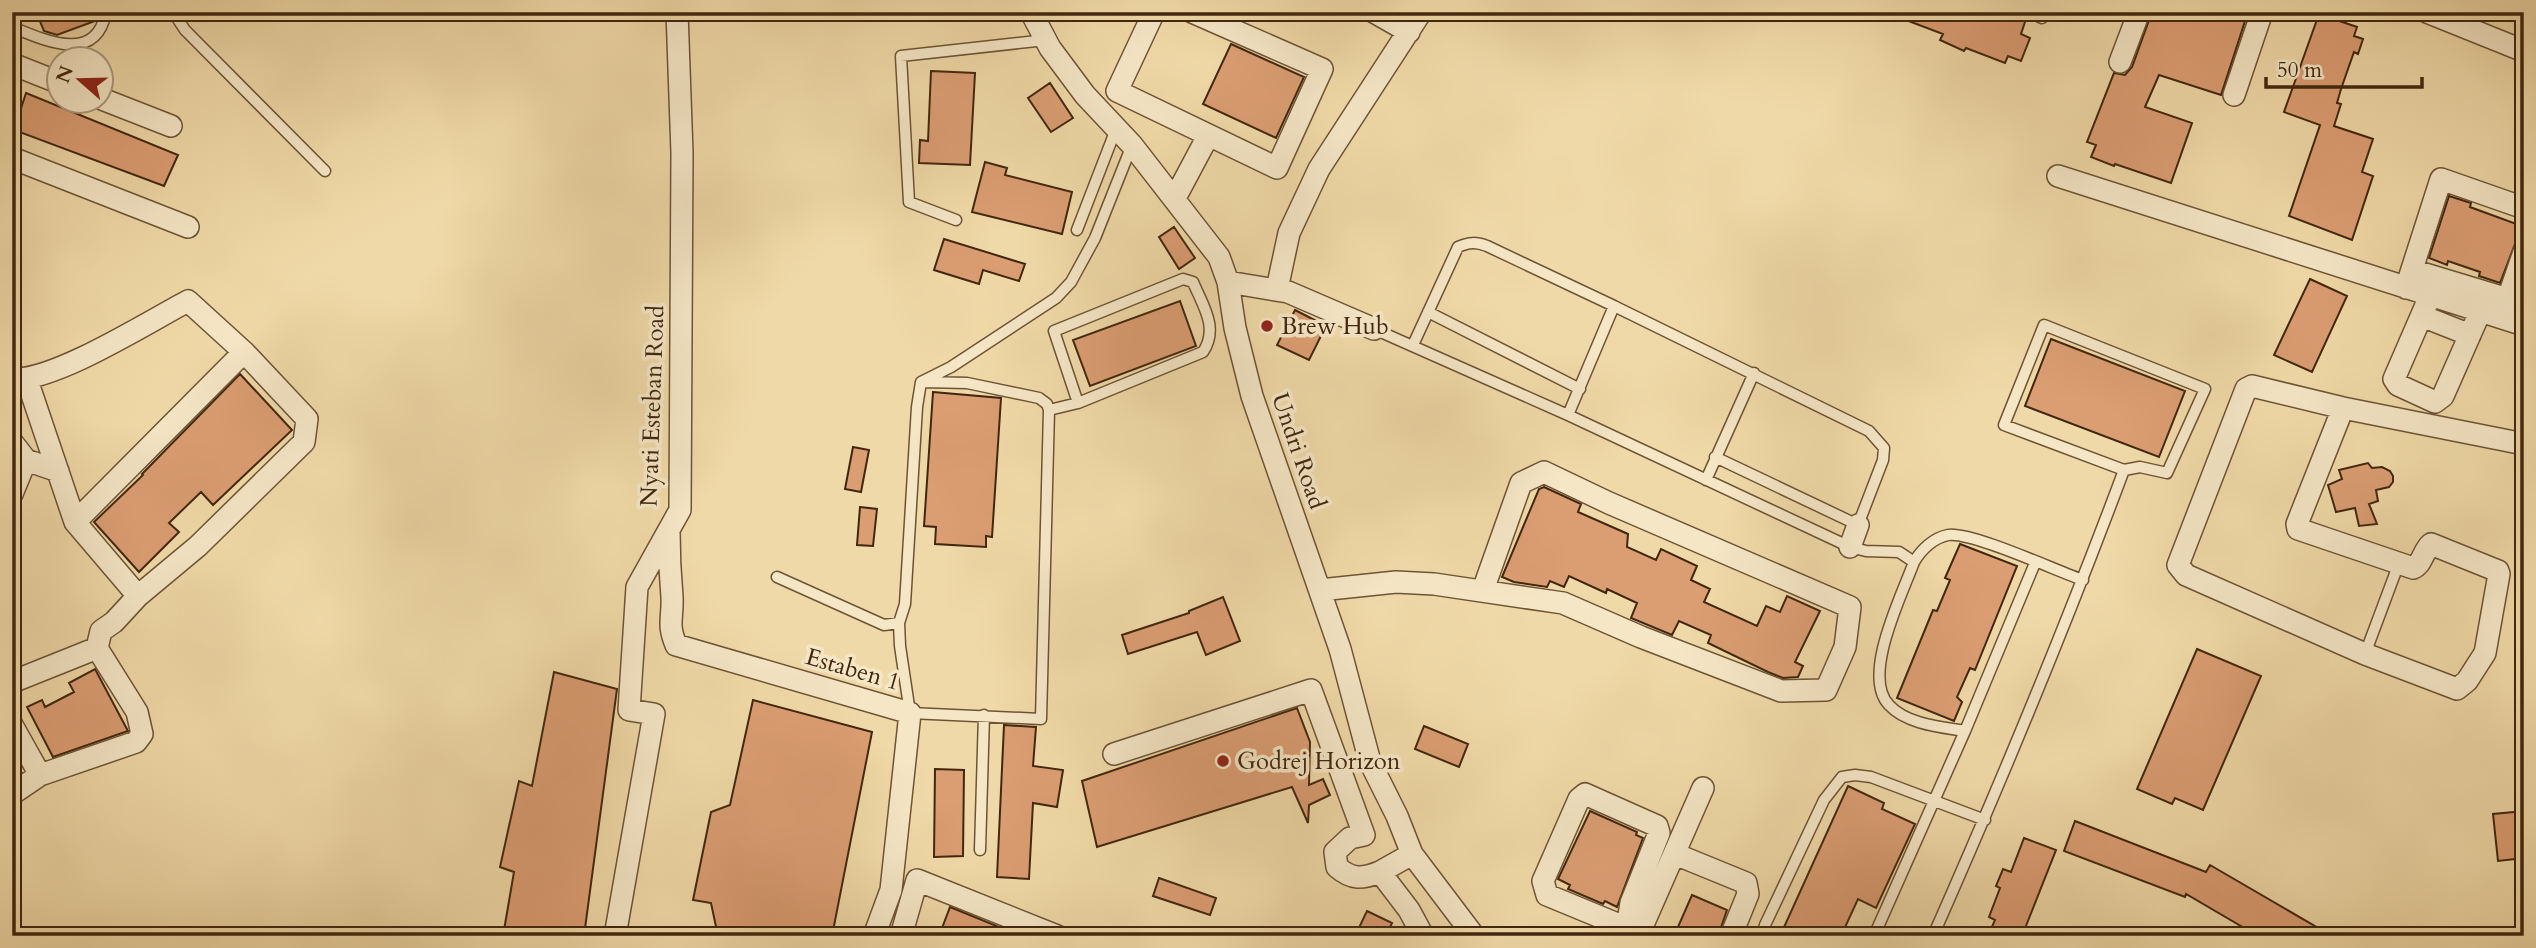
<svg xmlns="http://www.w3.org/2000/svg" width="2536" height="948" viewBox="0 0 2536 948" font-family="Cardo,serif">
  <style>
    .building { fill: #db9d72; stroke: #41270f; stroke-width: 2 }
    .lines { fill: none; stroke-linecap: round; stroke-linejoin: round }
    .lane-casing { stroke: #6d5435; stroke-width: 13 }
    .street-casing { stroke: #6d5435; stroke-width: 24 }
    .lane { stroke: #f5e6c6; stroke-width: 10 }
    .street { stroke: #f5e6c6; stroke-width: 21 }
    .poi-dot { fill: #8f2418; stroke: #f5e6c6; stroke-width: 2.5 }
    .labels { text-anchor: middle; stroke-width: 7; stroke-linejoin: round; paint-order: stroke }
    .poi-label { font-size: 24px; fill: #41270f; stroke: #f5e6c6; text-anchor: start }
    .street-label { font-size: 24px; fill: #41270f; stroke: #f5e6c6 }
  </style>
  <rect width="100%" height="100%" fill="#f0d9a8"/>
  <filter id="stains"><feTurbulence type="fractalNoise" baseFrequency=".00286" numOctaves="4"/><feColorMatrix values="0 0 0 0 .2 0 0 0 0 .09 0 0 0 0 .02 0 0 0 .5 -.17"/></filter>
  <radialGradient id="worn" r=".72"><stop offset=".6" stop-color="#630" stop-opacity="0"/><stop offset="1" stop-color="#630" stop-opacity=".3"/></radialGradient>
  <path class="building" d="M 36,12 L 98,12 L 95,21 L 57,35 L 44,31 Z
    M 1890,12 L 2013,12 L 2026,19 L 2021,34 L 2030,38 L 2021,61 L 2008,56 L 2005,63 L 1966,48 L 1964,51 L 1940,40 L 1943,34 L 1890,14 Z
    M 2152,12 L 2248,12 L 2221,95 L 2159,75 L 2145,107 L 2192,123 L 2171,183 L 2115,164 L 2114,166 L 2091,157 L 2096,145 L 2087,142 L 2114,73 L 2125,75 L 2132,67 Z
    M 2319,14 L 2357,27 L 2354,36 L 2363,39 L 2358,54 L 2354,52 L 2341,89 L 2337,103 L 2341,104 L 2334,126 L 2373,139 L 2362,172 L 2373,176 L 2352,240 L 2289,216 L 2320,125 L 2284,112 Z
    M 1231,44 L 1304,77 L 1276,138 L 1203,104 Z
    M 931,71 L 975,73 L 970,165 L 919,163 L 920,140 L 928,141 Z
    M 1050,83 L 1073,118 L 1051,132 L 1028,98 Z
    M 26,93 L 178,155 L 164,186 L 14,130 Z
    M 985,162 L 1007,168 L 1005,175 L 1072,192 L 1062,234 L 972,212 Z
    M 2449,196 L 2471,203 L 2470,207 L 2522,226 L 2500,283 L 2479,276 L 2480,272 L 2448,261 L 2447,265 L 2429,258 Z
    M 1174,227 L 1195,258 L 1179,269 L 1159,237 Z
    M 944,239 L 1025,264 L 1019,281 L 983,270 L 979,284 L 934,270 Z
    M 2310,279 L 2347,296 L 2312,372 L 2274,355 Z
    M 1180,301 L 1196,346 L 1090,386 L 1073,340 Z
    M 1295,310 L 1326,326 L 1309,360 L 1277,345 Z
    M 2051,339 L 2185,391 L 2159,457 L 2025,406 Z
    M 240,374 L 292,430 L 213,505 L 201,492 L 169,523 L 179,532 L 139,572 L 94,522 L 143,475 L 142,474 Z
    M 933,392 L 1001,398 L 992,537 L 986,536 L 986,547 L 935,544 L 936,527 L 924,526 Z
    M 853,447 L 869,450 L 861,492 L 845,489 Z
    M 2368,463 L 2372,468 L 2382,467 L 2390,471 L 2393,476 L 2393,482 L 2389,487 L 2376,490 L 2378,501 L 2369,504 L 2377,524 L 2359,526 L 2355,508 L 2336,512 L 2328,485 L 2342,479 L 2339,470 Z
    M 1544,487 L 1581,504 L 1578,512 L 1628,534 L 1627,547 L 1656,560 L 1661,549 L 1697,566 L 1691,580 L 1710,589 L 1704,602 L 1757,626 L 1766,606 L 1780,612 L 1787,596 L 1820,611 L 1795,662 L 1803,666 L 1798,677 L 1783,678 L 1768,672 L 1708,643 L 1711,635 L 1679,621 L 1672,635 L 1631,618 L 1637,603 L 1607,589 L 1606,593 L 1569,576 L 1564,587 L 1550,581 L 1547,587 L 1514,582 L 1502,577 L 1539,489 Z
    M 860,507 L 877,509 L 873,546 L 857,545 Z
    M 1960,544 L 2017,566 L 1975,670 L 1970,668 L 1957,697 L 1962,702 L 1954,721 L 1897,698 L 1933,610 L 1937,611 L 1950,580 L 1945,578 Z
    M 1223,597 L 1240,641 L 1206,655 L 1197,632 L 1128,654 L 1122,635 L 1189,613 L 1189,611 Z
    M 2197,649 L 2261,676 L 2203,810 L 2175,798 L 2172,804 L 2137,789 Z
    M 95,669 L 128,731 L 53,757 L 27,707 L 42,700 L 45,707 L 74,692 L 69,683 Z
    M 554,672 L 617,689 L 584,936 L 503,936 L 514,872 L 500,867 L 519,781 L 532,786 Z
    M 753,700 L 872,732 L 832,936 L 718,936 L 711,903 L 693,900 L 711,812 L 730,805 Z
    M 1297,708 L 1310,742 L 1309,785 L 1323,779 L 1330,795 L 1309,805 L 1308,823 L 1292,787 L 1097,847 L 1082,781 Z
    M 1004,725 L 1036,727 L 1033,766 L 1063,770 L 1057,807 L 1033,803 L 1029,879 L 997,877 Z
    M 1424,726 L 1468,744 L 1459,767 L 1415,749 Z
    M 935,769 L 964,770 L 963,856 L 934,857 Z
    M 1848,786 L 1884,803 L 1882,809 L 1915,824 L 1876,908 L 1858,899 L 1841,936 L 1780,936 Z
    M 1590,811 L 1637,832 L 1636,835 L 1643,838 L 1617,907 L 1605,901 L 1603,904 L 1568,889 L 1570,885 L 1558,879 Z
    M 2524,811 L 2524,858 L 2498,861 L 2493,814 Z
    M 2075,821 L 2206,872 L 2210,865 L 2332,936 L 2258,936 L 2186,894 L 2185,897 L 2064,851 Z
    M 2024,838 L 2056,850 L 2022,936 L 1988,936 L 1995,920 L 1989,917 L 2000,888 L 1996,886 L 2003,869 L 2011,872 Z
    M 1159,878 L 1216,898 L 1210,915 L 1153,896 Z
    M 1692,895 L 1727,910 L 1718,936 L 1674,936 Z
    M 950,907 L 1021,936 L 939,936 Z
    M 1367,911 L 1392,923 L 1386,936 L 1355,936 Z"/>
  <g class="lines">
    <g class="lane-casing">
      <path id="lane" d="M 173,12 L 185,30 L 325,171
        M 2029,12 L 2042,18
        M 12,27 C 46,41 96,64 106,12
        M 956,220 L 909,202 L 901,56 L 1046,40
        M 1077,230 L 1116,129
        M 1614,306 L 1869,431 L 1884,448 L 1883,460 L 1858,525 L 1715,457
        M 1428,312 L 1580,389
        M 2044,325 L 2205,389 L 2167,473 L 2140,467 L 2124,470 L 2004,425 Z
        M 1374,329 L 1568,415 L 1850,547 L 1866,551 L 1899,552 L 1914,562
        M 1413,345 L 1458,247 C 1469,242 1476,242 1487,246 L 1614,306 L 1568,415
        M 924,382 L 967,383 L 1039,398 L 1047,404 L 1049,410
        M 1706,480 L 1754,373
        M 2035,563 L 1965,731 C 1941,727 1906,724 1889,705 C 1861,676 1902,595 1914,562 C 1921,550 1933,538 1948,535 C 1970,531 2057,571 2083,580
        M 777,577 L 884,625 L 899,623 L 905,604 L 917,407 L 921,382 L 951,367 L 1056,298 L 1071,282 L 1095,238 L 1132,145
        M 899,623 L 900,646 L 910,713 L 1041,719 L 1049,410 L 1078,403 L 1203,352 C 1219,328 1203,306 1193,282 L 1183,279 L 1054,331 L 1078,403
        M 2365,654 L 2399,563
        M 980,850 L 984,715
        M 1763,936 L 1765,925 L 1824,800 L 1842,777 L 1855,775 L 1871,777 L 1985,820
        M 1874,936 L 1965,731
        M 1933,936 C 2001,782 2065,628 2124,470"/>
    </g>
    <g class="street-casing">
      <path id="street" d="M 1031,12 L 1050,48 L 1085,95 L 1132,145 L 1219,257 L 1228,282 L 1235,328 L 1252,396 L 1340,649 L 1370,762 L 1397,816 L 1412,854 L 1474,936
        M 1154,12 L 1117,91 L 1277,168 L 1322,69 L 1192,12
        M 1374,12 L 1409,32
        M 2427,12 L 2524,51
        M 2120,62 L 2139,12
        M 12,64 L 60,83
        M 2234,95 L 2262,12
        M 102,99 L 171,126
        M 12,158 L 188,227
        M 2058,176 L 2524,325
        M 1175,198 L 1208,136
        M 2412,270 L 2508,299
        M 1228,282 L 1288,292 L 1374,329
        M 2406,288 L 2441,179 L 2524,208
        M 1277,289 L 1289,233 L 1319,169 L 1421,12
        M 2430,296 L 2394,379 L 2398,385 L 2435,402 L 2443,396 L 2480,312
        M 2504,310 L 2524,252
        M 2422,316 L 2470,335
        M 13,379 C 55,381 148,322 188,301 L 244,352 L 75,522
        M 27,380 L 75,522 L 138,596 L 198,546 L 304,442 L 307,419 L 244,352
        M 2343,408 L 2297,524 L 2298,529 L 2413,568 C 2422,565 2423,551 2431,544 L 2498,571 L 2499,574 L 2485,653 L 2467,681 L 2457,689 L 2365,654 L 2186,575 L 2178,565 L 2246,389 L 2252,386 L 2343,408 L 2524,444
        M 12,442 L 26,460
        M 12,494 L 26,460 L 58,471
        M 669,531 C 669,553 670,575 672,597 C 673,619 667,623 676,645 L 910,713 L 891,890 L 874,936
        M 1850,547 L 1858,525
        M 1320,590 L 1396,582 L 1434,584 L 1563,603 L 1641,637 L 1781,691 L 1826,690 L 1845,647 L 1850,607 L 1609,503 L 1544,472 L 1521,483 L 1483,590
        M 12,682 L 97,648
        M 12,725 L 40,775
        M 1114,754 L 1311,690 L 1364,835 L 1350,838 L 1335,852 L 1337,867 C 1352,880 1362,879 1380,872
        M 12,794 L 40,775 L 136,742 L 142,734 L 137,712 L 97,648 L 101,631 L 114,622 L 138,596
        M 1412,854 L 1380,872 L 1409,910 L 1423,936
        M 1675,854 L 1746,883 L 1748,894 L 1731,936
        M 1627,928 L 1547,895 L 1543,881 L 1579,799 L 1585,794 L 1657,826 L 1659,833 L 1631,903 L 1627,928 L 1639,933
        M 615,936 L 654,714 L 629,710 L 637,587 L 680,510 L 682,153 L 677,12
        M 901,936 L 917,880 L 1057,936
        M 1638,936 L 1703,788"/>
    </g>
    <use href="#lane" class="lane"/>
    <use href="#street" class="street"/>
  </g>
  <g class="poi-dot">
    <circle cx="1267" cy="326" r="7"/>
    <circle cx="1223" cy="761" r="7"/>
  </g>
  <g class="labels">
    <g class="poi-label">
      <text x="1281" y="334">Brew Hub</text>
      <text x="1237" y="769">Godrej Horizon</text>
    </g>
    <g class="street-label">
      <text transform="translate(652 406) rotate(-88)" y="8">Nyati Esteban Road</text>
      <text transform="translate(1299 451) rotate(71)" y="8">Undri Road</text>
      <text transform="translate(853 669) rotate(16)" y="8">Estaben 1</text>
    </g>
  </g>
  <rect width="2536" height="948" fill="none" stroke="#f0d9a8" stroke-width="42"/>
  <rect x="14" y="14" width="2508" height="920" fill="none" stroke="#41270f" stroke-width="3.5"/>
  <rect x="21" y="21" width="2494" height="906" fill="none" stroke="#41270f" stroke-width="2"/>
  <g transform="translate(80 80) rotate(290)"><circle r="33" fill="#f5e6c6" stroke="#ad9a7d" stroke-width="2"/>
  <path d="M0-5L12 26L0 18L-12 26Z" fill="#8f2418"/>
  <text y="-10" font-size="19" font-weight="bold" text-anchor="middle" fill="#41270f">N</text>
  </g>
  <path d="M2266 77v10h156v-10" fill="none" stroke="#41270f" stroke-width="3.5"/>
  <text x="2277" y="77" font-size="21" fill="#41270f" stroke="#f5e6c6" stroke-width="5" paint-order="stroke">50 m</text>
  <rect width="100%" height="100%" filter="url(#stains)"/>
  <rect width="100%" height="100%" fill="url(#worn)"/>
</svg>
